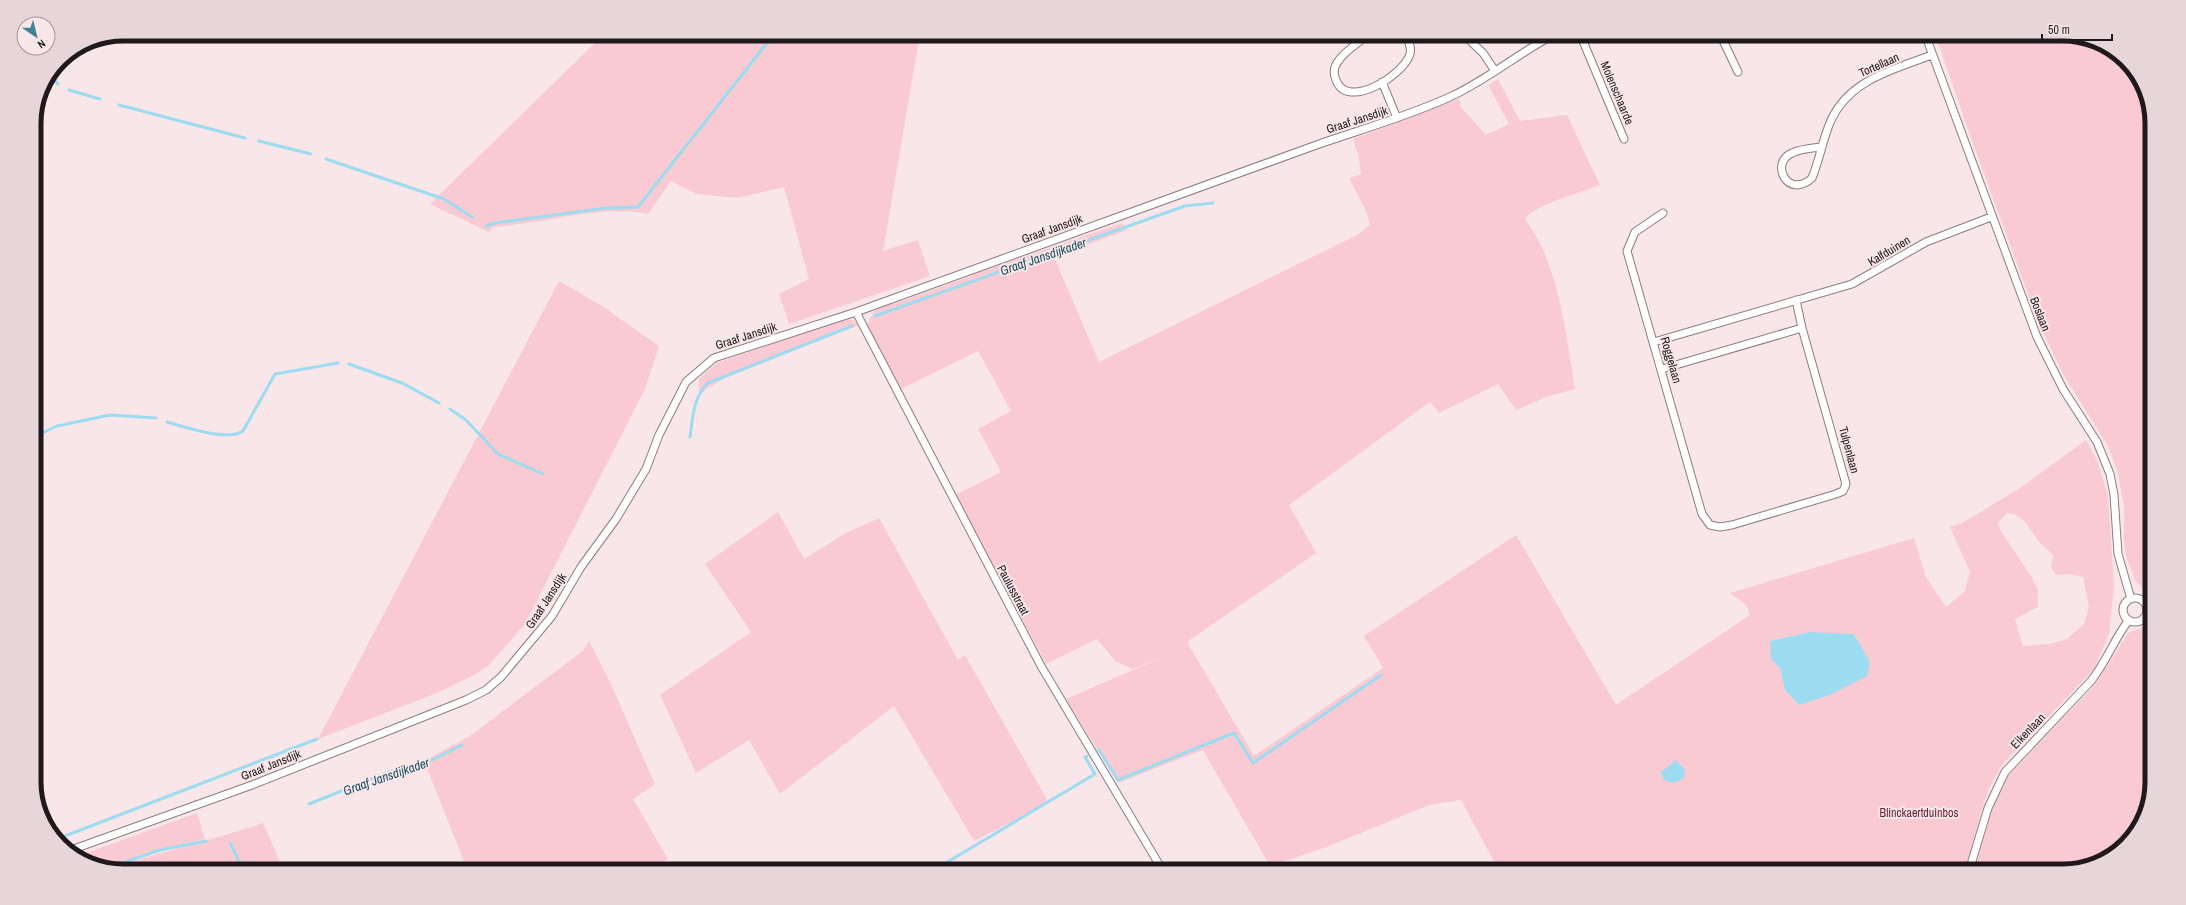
<svg xmlns="http://www.w3.org/2000/svg" width="2186" height="905" viewBox="0 0 2186 905" font-family="'Archivo Narrow',sans-serif">
  <style>
    .green { fill: #facad3; fill-rule: evenodd }
    .water { fill: #9bdcf1 }
    .lines { fill: none; stroke-linecap: round; stroke-linejoin: round }
    .stream { stroke: #9bdcf1; stroke-width: 3 }
    .street-casing { stroke: #8c7c7f; stroke-width: 9 }
    .street { stroke: #fff; stroke-width: 7 }
    .labels { text-anchor: middle; stroke-width: 4; stroke-linejoin: round; paint-order: stroke }
    .street-label { font-size: 12px; fill: #20191b; stroke: #f8e6e9 }
    .park-label { font-size: 12px; fill: #682237; stroke: #f8e6e9 }
    .water-label { font-size: 13px; font-style: italic; fill: #1b5160; stroke: #f8e6e9 }
    .rim { fill: none; stroke: #20191b; stroke-width: 5 }
  </style>
  <rect width="100%" height="100%" fill="#f8e6e9"/>
  <path class="green" d="M 604,34 L 920,34 L 883,251 L 918,240 L 930,276 L 789,324 L 779,294 L 809,279 L 784,187 L 737,198 L 697,194 L 671,181 L 648,214 C 600,204 542,224 493,227 L 489,232 L 430,204 Z
    M 1935,34 L 2063,34 L 2097,41 L 2134,69 L 2152,118 L 2152,599 L 2135,580 L 2126,556 L 2124,541 L 2124,506 L 2117,469 L 2106,443 L 2062,372 L 2037,319 L 1969,132 Z
    M 1498,79 L 1520,121 L 1567,115 L 1600,185 C 1582,192 1536,204 1525,219 C 1559,263 1566,336 1575,389 L 1546,397 L 1516,410 L 1498,384 L 1439,413 L 1430,402 L 1289,505 L 1316,553 L 1187,642 L 1254,756 L 1383,668 L 1364,636 L 1516,535 L 1616,705 L 1750,615 L 1746,605 L 1730,593 L 1914,538 L 1926,577 L 1946,607 L 1965,591 L 1970,572 L 1950,527 L 1962,523 L 2017,490 L 2086,440 L 2097,460 L 2108,496 L 2114,585 L 2109,634 L 2094,669 L 2002,765 L 1990,786 L 1982,809 L 1965,871 L 1499,871 L 1461,800 L 1429,805 L 1329,846 L 1270,866 L 1203,750 L 1118,783 L 1066,699 L 1163,657 L 1132,669 L 1115,661 L 1097,639 L 1046,664 L 955,495 L 1001,472 L 978,429 L 1011,411 L 978,351 L 899,390 L 867,326 C 871,313 877,307 889,302 L 893,304 L 971,276 L 972,273 L 1003,262 L 1005,263 L 1122,223 L 1127,230 L 1054,257 L 1099,362 L 1357,235 L 1370,225 L 1366,211 L 1349,178 L 1361,174 L 1359,158 L 1353,139 L 1459,99 L 1461,102 L 1459,105 L 1486,135 L 1509,124 L 1488,85 ZM 2007,513 C 2022,513 2029,528 2037,539 C 2041,544 2048,550 2053,555 L 2051,567 L 2056,575 L 2070,574 L 2083,577 L 2089,607 L 2084,624 L 2067,639 L 2050,644 L 2023,646 L 2015,619 L 2038,607 L 2038,590 L 2031,576 L 2000,530 L 1998,523 ZM 1810,632 L 1830,695 L 1799,705 L 1785,690 L 1780,668 L 1770,641 Z
    M 559,281 L 602,306 L 659,346 L 645,389 L 525,624 L 489,665 L 474,675 L 437,693 L 318,739 Z
    M 843,319 L 853,320 L 859,325 L 725,378 L 706,389 L 699,397 L 699,379 L 717,363 Z
    M 778,512 L 804,559 L 846,533 L 879,518 L 958,660 L 965,655 L 1049,803 L 974,841 L 894,706 L 780,794 L 749,740 L 696,773 L 660,695 L 751,632 L 705,564 Z
    M 2150,625 L 2152,626 L 2152,782 L 2145,816 L 2112,856 L 2063,871 L 1974,871 L 1993,808 L 2009,775 L 2095,685 L 2128,633 Z
    M 589,641 L 609,680 L 655,784 L 633,799 L 668,859 L 647,871 L 442,871 L 464,861 L 424,761 L 470,736 L 584,650 Z
    M 197,813 L 205,839 L 160,849 L 106,867 L 89,864 L 78,856 Z
    M 263,823 L 284,871 L 123,871 L 112,869 C 162,851 213,840 263,823 Z"/>
  <path class="water" d="M 1810,632 L 1854,634 L 1870,662 L 1867,676 L 1830,695 L 1799,705 L 1785,690 L 1780,668 L 1771,659 L 1770,641 Z
    M 1676,760 L 1685,770 L 1684,778 L 1674,783 L 1664,780 L 1661,772 Z"/>
  <g class="lines">
    <path class="stream" d="M 50,74 L 58,84
      M 69,90 L 100,99
      M 119,105 L 245,138
      M 259,141 L 311,154
      M 326,159 L 444,199 L 472,217
      M 487,226 L 495,223 L 606,208 L 638,207 L 774,34
      M 875,316 L 1185,206 L 1213,203
      M 349,364 L 402,383 L 439,403
      M 450,409 L 466,420 L 498,454 L 543,474
      M 167,422 C 186,427 227,442 243,431 L 275,374 L 338,363
      M 34,437 L 57,426 L 110,415 L 156,418
      M 690,437 C 693,417 693,397 708,383 L 852,326
      M 1099,750 L 1118,780 L 1234,733 L 1253,763 L 1381,675
      M 309,804 L 389,772 L 430,761 L 462,745
      M 57,839 L 317,739
      M 230,843 L 244,871
      M 944,864 L 1095,774 L 1085,757 L 1087,756
      M 108,868 L 160,850 L 206,841"/>
    <g class="street-casing">
      <path id="street" d="M 1369,34 C 1360,42 1346,50 1339,60 C 1334,66 1333,73 1336,80 C 1347,111 1404,75 1410,54 C 1412,47 1408,40 1405,34
        M 1463,34 L 1483,53 L 1495,71
        M 1580,34 L 1624,139
        M 1720,34 L 1738,72
        M 1925,34 L 2037,337 L 2063,389 L 2097,442 L 2110,474 L 2114,495 L 2118,554 L 2131,599
        M 1382,82 L 1397,118
        M 1822,147 C 1813,148 1800,149 1792,153 C 1769,163 1788,200 1812,178 C 1819,161 1822,143 1829,125 C 1846,81 1891,70 1932,55
        M 1663,213 L 1635,232 L 1627,251 L 1702,514 L 1710,525 L 1720,527 L 1732,525 L 1836,494 L 1843,491 L 1846,484 L 1802,328
        M 856,312 L 1041,666 L 1163,871
        M 1654,342 L 1852,284 L 1926,242 L 1991,217
        M 1662,369 L 1802,328 L 1796,300
        M2123 610a12 12 0 1 1 24 0a12 12 0 1 1-24 0Z
        M 71,850 L 252,785 L 466,700 L 486,690 L 501,677 L 552,616 L 581,567 L 616,519 L 646,469 L 659,435 L 686,382 L 714,358 L 856,312 L 1322,143 C 1366,128 1411,115 1452,96 C 1488,79 1519,53 1555,34
        M 1969,871 L 1988,808 L 2005,772 L 2091,681 C 2106,662 2114,640 2128,621"/>
    </g>
    <use href="#street" class="street"/>
  </g>
  <g class="labels">
    <g class="street-label">
      <text transform="translate(1879 65) rotate(-24)" y="4">Tortellaan</text>
      <text transform="translate(1617 93) rotate(67)" y="4">Molenschaarde</text>
      <text transform="translate(1357 120) rotate(-18)" y="4">Graaf Jansdijk</text>
      <text transform="translate(1052 229) rotate(-20)" y="4">Graaf Jansdijk</text>
      <text transform="translate(1889 251) rotate(-31)" y="4">Kalfduinen</text>
      <text transform="translate(2040 314) rotate(68)" y="4">Boslaan</text>
      <text transform="translate(746 336) rotate(-18)" y="4">Graaf Jansdijk</text>
      <text transform="translate(1671 360) rotate(74)" y="4">Roggelaan</text>
      <text transform="translate(1849 450) rotate(75)" y="4">Tulpenlaan</text>
      <text transform="translate(1013 590) rotate(62)" y="4">Paulusstraat</text>
      <text transform="translate(546 601) rotate(-57)" y="4">Graaf Jansdijk</text>
      <text transform="translate(2028 731) rotate(-46)" y="4">Eikenlaan</text>
      <text transform="translate(271 765) rotate(-22)" y="4">Graaf Jansdijk</text>
    </g>
    <g class="park-label">
      <text x="1919" y="817">Blinckaertduinbos</text>
    </g>
    <g class="water-label">
      <text transform="translate(1043 256) rotate(-19)" y="5">Graaf Jansdijkader</text>
      <text transform="translate(386 776) rotate(-19)" y="5">Graaf Jansdijkader</text>
    </g>
  </g>
  <path d="M0 0H2186V905H0ZM123 41H2063A82 82 0 0 1 2145 123V782A82 82 0 0 1 2063 864H123A82 82 0 0 1 41 782V123A82 82 0 0 1 123 41Z" fill="#e7d6d9" fill-rule="evenodd"/>
  <path class="rim" d="M123 41H2063A82 82 0 0 1 2145 123V782A82 82 0 0 1 2063 864H123A82 82 0 0 1 41 782V123A82 82 0 0 1 123 41Z"/>
  <g transform="translate(36 36) rotate(145)"><circle r="19" fill="#f8e6e9" stroke="#a29497"/>
  <path d="M0-3L7 15L0 10L-7 15Z" fill="#418295"/>
  <text y="-6" font-size="11" font-weight="bold" text-anchor="middle" fill="#20191b">N</text>
  </g>
  <path d="M2042 34v6h70v-6" fill="none" stroke="#20191b" stroke-width="2"/>
  <text x="2048" y="34" font-size="12" fill="#20191b" stroke="#f8e6e9" stroke-width="3" paint-order="stroke">50 m</text>
</svg>
